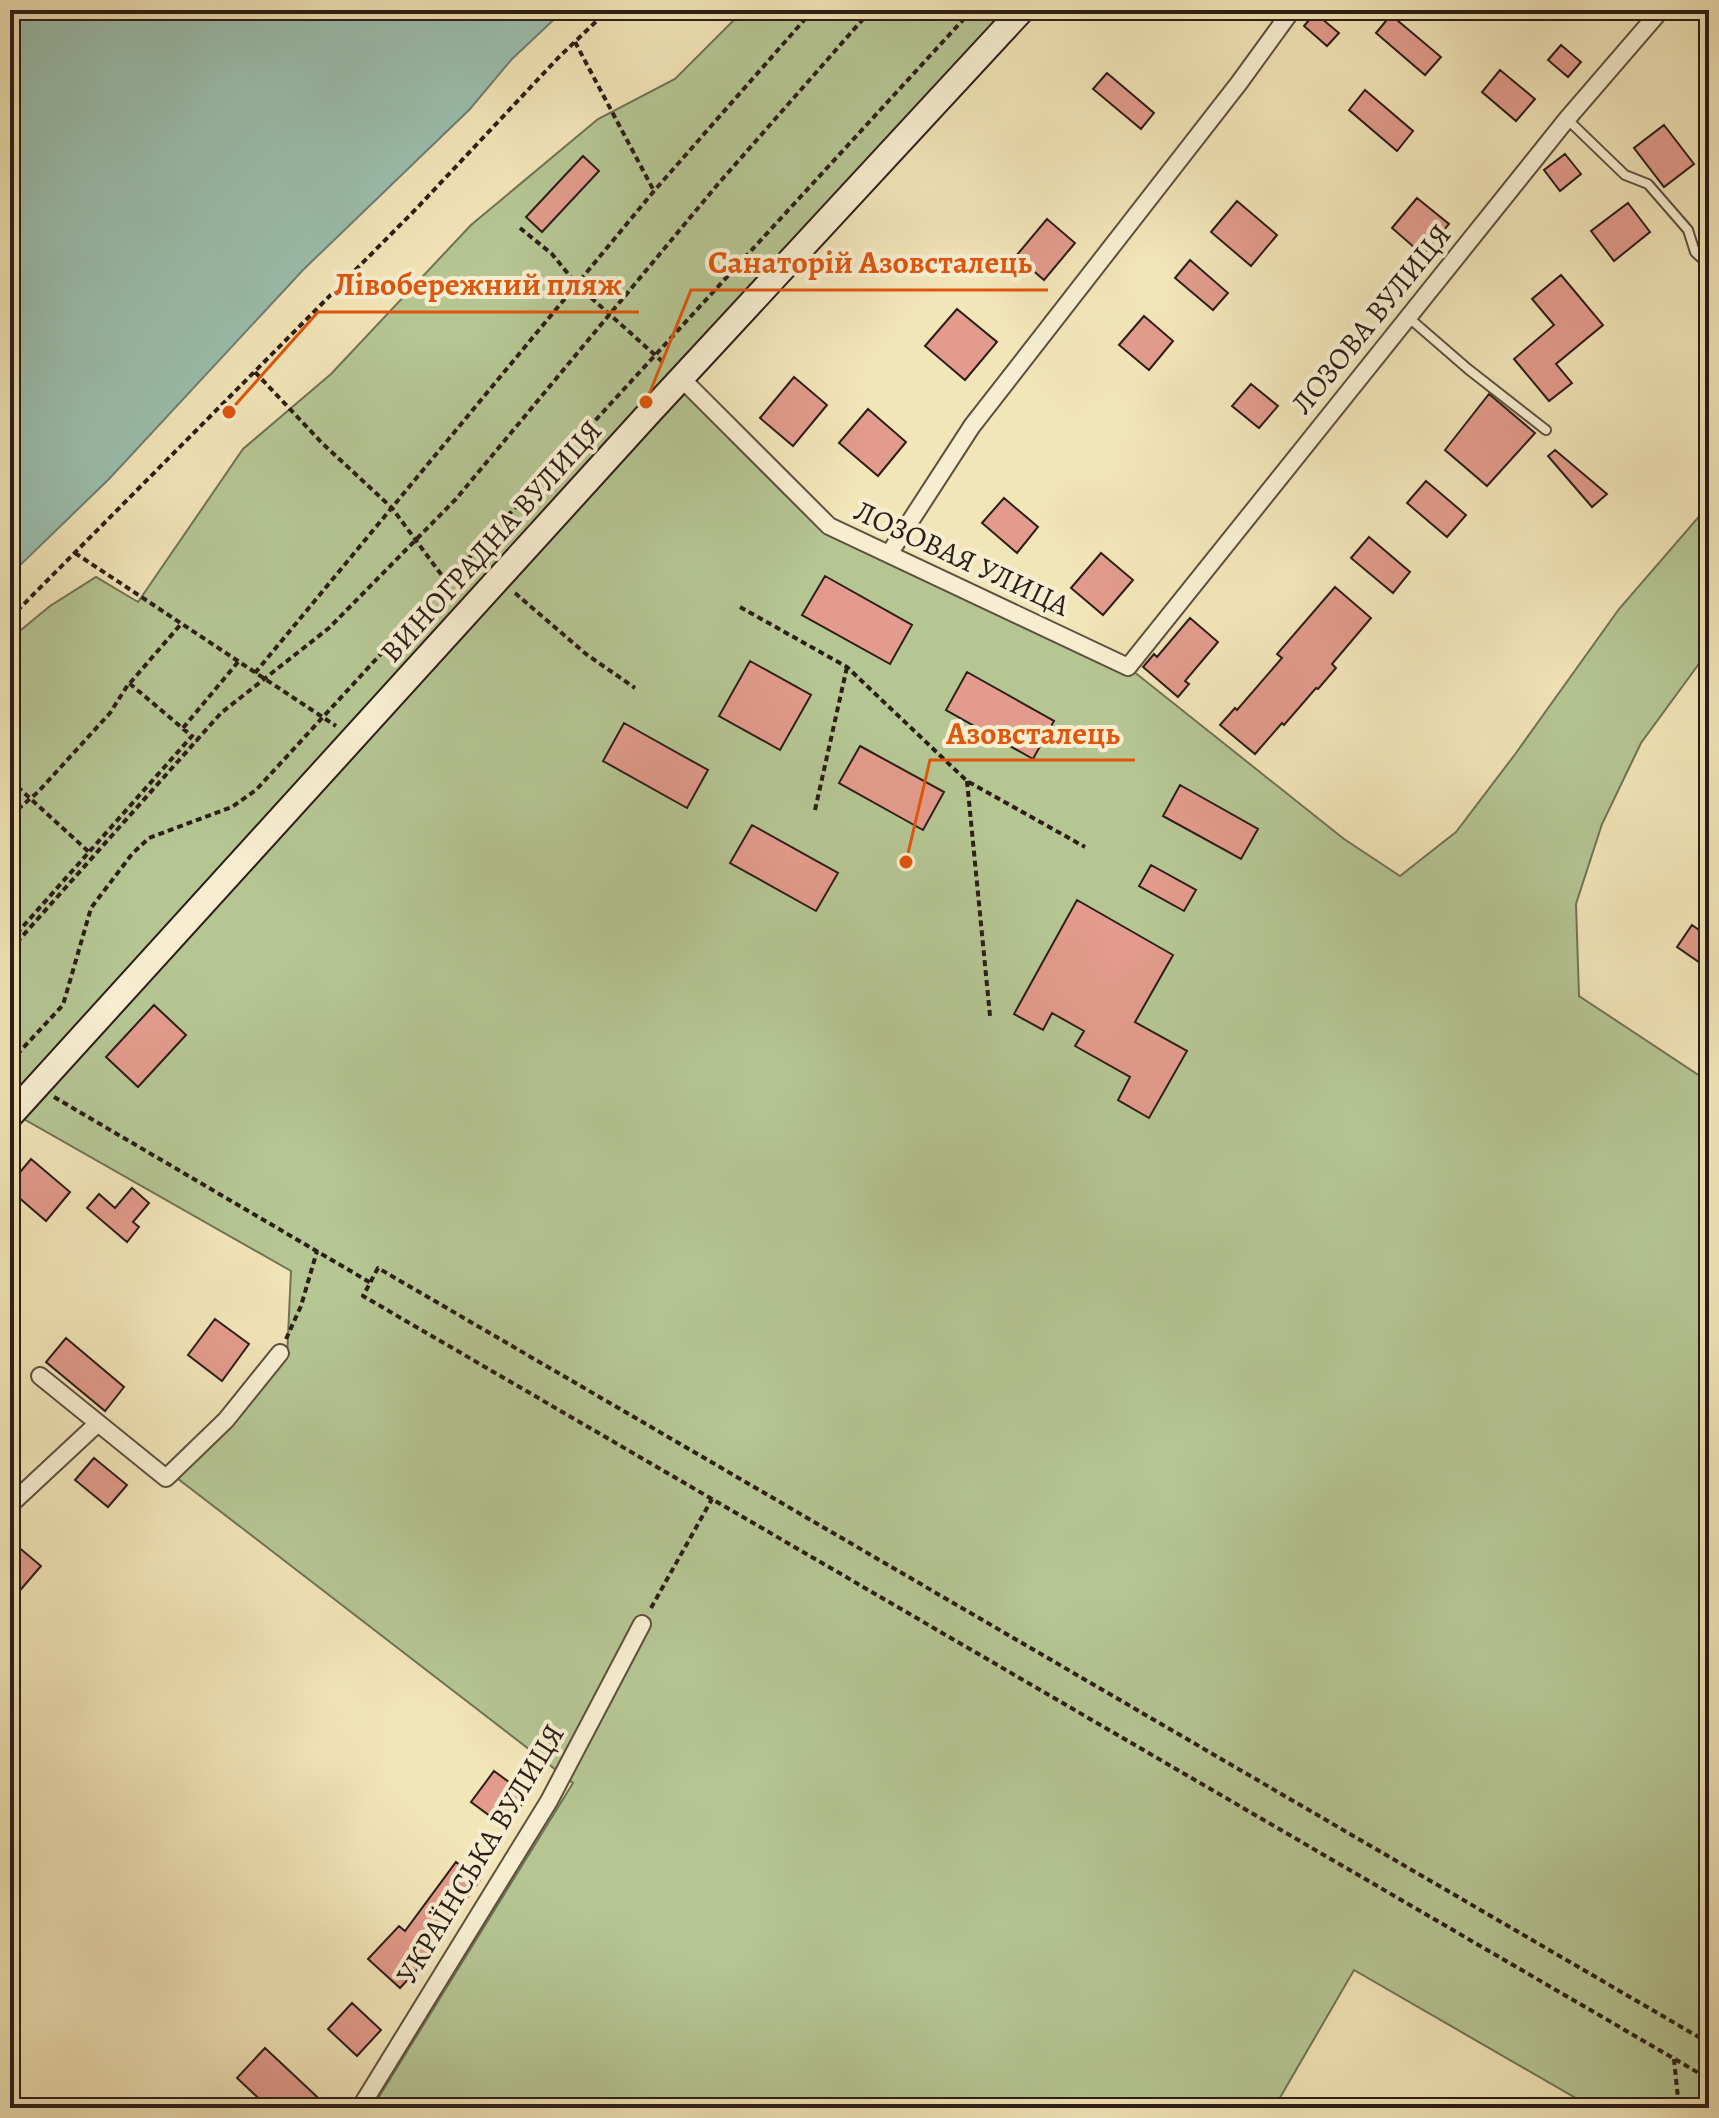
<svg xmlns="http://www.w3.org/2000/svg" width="1719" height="2118" viewBox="0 0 1719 2118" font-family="Alegreya,serif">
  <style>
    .green { fill: #b5c693; stroke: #707255; stroke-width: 2 }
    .water { fill: #9bbfae; stroke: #6f7f72; stroke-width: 2 }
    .building { fill: #e29b8c; stroke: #2c1e17; stroke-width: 2 }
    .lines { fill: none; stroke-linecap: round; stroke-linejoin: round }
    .lane-casing { stroke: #5e503f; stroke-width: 12 }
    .street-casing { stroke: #5e503f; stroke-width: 20 }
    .secondary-casing { stroke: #2c1e17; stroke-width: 28 }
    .path { stroke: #2c1e17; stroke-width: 4; stroke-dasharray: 6 4; stroke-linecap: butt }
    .lane { stroke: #f7eed1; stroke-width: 8 }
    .street { stroke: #f7eed1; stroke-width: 16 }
    .secondary { stroke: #f7eed1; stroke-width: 24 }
    .labels { text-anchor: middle; stroke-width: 8; stroke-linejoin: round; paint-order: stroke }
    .street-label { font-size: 30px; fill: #2c1e17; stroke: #f7eed1 }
    .leader { fill: none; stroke: #df560d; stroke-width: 3 }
    .callout-dot { fill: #df560d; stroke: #f7eed1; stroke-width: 3 }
    .callout-label { font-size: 32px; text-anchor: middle; font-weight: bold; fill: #df560d; stroke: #f7eed1; stroke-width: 8; stroke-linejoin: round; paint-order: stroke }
  </style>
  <rect width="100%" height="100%" fill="#f2e5b8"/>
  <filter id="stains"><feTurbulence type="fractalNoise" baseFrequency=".0025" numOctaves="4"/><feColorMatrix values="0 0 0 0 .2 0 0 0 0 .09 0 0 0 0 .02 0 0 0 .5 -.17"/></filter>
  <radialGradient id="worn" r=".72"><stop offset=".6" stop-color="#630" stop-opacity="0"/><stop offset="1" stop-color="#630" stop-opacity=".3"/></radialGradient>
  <path class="green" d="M 744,10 L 1022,10 L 682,379 L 829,526 L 1128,667 L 1344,839 L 1400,876 L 1456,832 L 1516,753 L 1619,609 L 1709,505 L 1709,650 L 1641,743 L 1602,824 L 1576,904 L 1579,996 L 1709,1082 L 1709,2108 L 1593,2108 L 1354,1970 L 1274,2108 L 372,2108 L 573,1783 L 177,1478 L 287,1357 L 291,1271 L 13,1113 L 10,1116 L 10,639 L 50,606 L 96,577 L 138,602 L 243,449 L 331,374 L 471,225 L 598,119 L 675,79 Z"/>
  <path class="water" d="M 10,10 L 564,10 L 511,60 L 470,109 L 303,270 L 109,479 L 10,575 Z"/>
  <path class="building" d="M 1315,13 L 1339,33 L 1327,46 L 1304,26 Z
    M 1391,15 L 1441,57 L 1425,75 L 1376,33 Z
    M 1561,45 L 1581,62 L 1568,77 L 1548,60 Z
    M 1500,70 L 1535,99 L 1516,121 L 1482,92 Z
    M 1107,73 L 1154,113 L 1141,129 L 1093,89 Z
    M 1365,90 L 1413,131 L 1397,151 L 1349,110 Z
    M 1664,125 L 1694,164 L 1664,187 L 1634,148 Z
    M 1565,154 L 1581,174 L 1560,191 L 1544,170 Z
    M 583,156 L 599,171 L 542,232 L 526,217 Z
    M 1417,198 L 1449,224 L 1423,255 L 1392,228 Z
    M 1237,201 L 1277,235 L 1251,266 L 1211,232 Z
    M 1628,203 L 1650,232 L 1614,261 L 1591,231 Z
    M 1047,219 L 1075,243 L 1044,280 L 1016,256 Z
    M 1190,260 L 1228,293 L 1213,310 L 1175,278 Z
    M 1561,275 L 1603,325 L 1556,364 L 1572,383 L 1549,401 L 1514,359 L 1554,325 L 1532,299 Z
    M 957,309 L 997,342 L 965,380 L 925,346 Z
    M 1144,316 L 1173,341 L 1149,370 L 1119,345 Z
    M 794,377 L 827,405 L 793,446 L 760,418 Z
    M 1251,384 L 1278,406 L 1259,428 L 1232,406 Z
    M 1489,394 L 1535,433 L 1487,486 L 1445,450 Z
    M 868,409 L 906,442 L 878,476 L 839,443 Z
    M 1555,450 L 1607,494 L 1592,507 L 1548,456 Z
    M 1426,481 L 1466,515 L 1447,537 L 1407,503 Z
    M 1004,498 L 1038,527 L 1017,553 L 982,523 Z
    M 1369,537 L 1410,572 L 1393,593 L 1351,558 Z
    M 1101,553 L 1133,580 L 1103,615 L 1071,588 Z
    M 825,576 L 912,625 L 890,664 L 802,615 Z
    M 1335,587 L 1371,618 L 1332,664 L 1336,668 L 1318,689 L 1316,688 L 1284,725 L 1282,723 L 1255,754 L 1220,725 L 1235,708 L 1237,710 L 1282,658 L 1277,654 Z
    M 1190,618 L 1218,642 L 1185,681 L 1189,684 L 1178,697 L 1143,667 L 1154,654 L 1157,657 Z
    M 750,661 L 811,695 L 780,750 L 719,716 Z
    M 967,672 L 1054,721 L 1033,759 L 946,710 Z
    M 624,723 L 708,770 L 687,808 L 603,761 Z
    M 860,746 L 944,792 L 923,830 L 839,783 Z
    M 1180,785 L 1258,829 L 1241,859 L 1163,816 Z
    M 752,825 L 838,873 L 816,911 L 730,863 Z
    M 1151,865 L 1196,890 L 1184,911 L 1139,886 Z
    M 1077,900 L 1173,955 L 1135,1022 L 1187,1051 L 1149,1118 L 1118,1100 L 1130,1077 L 1075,1046 L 1084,1031 L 1052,1013 L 1043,1030 L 1014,1014 Z
    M 1692,925 L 1709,937 L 1709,969 L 1677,947 Z
    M 154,1005 L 186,1035 L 138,1087 L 106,1057 Z
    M 31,1159 L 70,1192 L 46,1221 L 10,1190 L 10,1184 Z
    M 132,1188 L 149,1203 L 133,1222 L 139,1227 L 127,1242 L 87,1208 L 99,1194 L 115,1208 Z
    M 215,1319 L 249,1344 L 222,1381 L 188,1355 Z
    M 66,1338 L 124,1387 L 105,1411 L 46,1362 Z
    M 94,1458 L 127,1485 L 108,1507 L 75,1480 Z
    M 10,1540 L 41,1566 L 10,1602 Z
    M 494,1771 L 528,1796 L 505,1827 L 471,1802 Z
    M 456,1862 L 480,1880 L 428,1952 L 431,1955 L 400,1988 L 368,1959 L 399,1926 L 405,1931 Z
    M 352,2003 L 381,2030 L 357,2056 L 328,2029 Z
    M 265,2048 L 329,2108 L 269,2108 L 237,2078 Z"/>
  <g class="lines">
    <g class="lane-casing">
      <path id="lane" d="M 1567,119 L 1625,175 L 1648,184 L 1688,230 L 1695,252 L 1709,265
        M 1408,317 L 1468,369 L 1546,430"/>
    </g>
    <g class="street-casing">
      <path id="street" d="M 682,379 L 829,526 L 1128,667 L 1567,119 L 1661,10
        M 889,554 L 972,426 L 1239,83 L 1292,10
        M 40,1376 L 166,1478 L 226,1420 L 280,1353
        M 10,1505 L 98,1423
        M 360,2108 L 549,1801 L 642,1624"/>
    </g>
    <g class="secondary-casing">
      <path id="secondary" d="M 10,1116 L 650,412 L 1022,10"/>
    </g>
    <path class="path" d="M 575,42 L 654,191
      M 520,228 L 552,254 L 578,286 L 664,363
      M 255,372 L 322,443 L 392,508 L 446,581 L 466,581
      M 75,553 L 336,726
      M 515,593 L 586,654 L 635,688
      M 740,607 L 847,667 L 967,781 L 1085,847
      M 10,618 L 417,208 L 558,58 L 608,10
      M 255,673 L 654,191 L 813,10
      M 130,683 L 181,624
      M 183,728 L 238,662
      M 10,780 L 89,852
      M 967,781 L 990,1016
      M 815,810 L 847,667
      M 10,816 L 38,792 L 110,713 L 129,683 L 193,737
      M 10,941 L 192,736 L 198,741
      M 10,950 L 221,713 L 329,628 L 456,499 L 718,184 L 871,10
      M 10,1062 L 63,1005 L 91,908 L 132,854 L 149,838 L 232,807 L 256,790 L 972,10
      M 54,1097 L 371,1283
      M 286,1339 L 301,1306 L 317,1251
      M 651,1608 L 712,1499
      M 1709,2043 L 378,1268 L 363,1296 L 1709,2079
      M 1674,2059 L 1679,2108
      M 1697,2108 L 1709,2086"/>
    <use href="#lane" class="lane"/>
    <use href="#street" class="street"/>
    <use href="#secondary" class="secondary"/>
  </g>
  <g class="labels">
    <g class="street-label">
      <text transform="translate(1371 319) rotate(-51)" y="10">ЛОЗОВА ВУЛИЦЯ</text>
      <text transform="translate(491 541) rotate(-48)" y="10">ВИНОГРАДНА ВУЛИЦЯ</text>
      <text transform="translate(962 558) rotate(25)" y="10">ЛОЗОВАЯ УЛИЦА</text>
      <text transform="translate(480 1854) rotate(-59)" y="10">УКРАЇНСЬКА ВУЛИЦЯ</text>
    </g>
  </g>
  <path class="leader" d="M646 402L691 290H1048M229 412L318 312H639M906 862L930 760H1135"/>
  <g class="callout-dot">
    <circle cx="646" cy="402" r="8"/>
    <circle cx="229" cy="412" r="8"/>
    <circle cx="906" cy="862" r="8"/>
  </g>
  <g class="callout-label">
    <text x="870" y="273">Санаторій Азовсталець</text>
    <text x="478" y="295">Лівобережний пляж</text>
    <text x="1033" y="744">Азовсталець</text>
  </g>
  <rect width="1719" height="2118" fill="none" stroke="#f2e5b8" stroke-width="40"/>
  <rect x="12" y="12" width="1695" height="2094" fill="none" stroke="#2c1e17" stroke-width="4"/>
  <rect x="20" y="20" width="1679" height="2078" fill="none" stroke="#2c1e17" stroke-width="2"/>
  <rect width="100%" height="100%" filter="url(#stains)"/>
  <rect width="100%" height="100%" fill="url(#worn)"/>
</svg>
